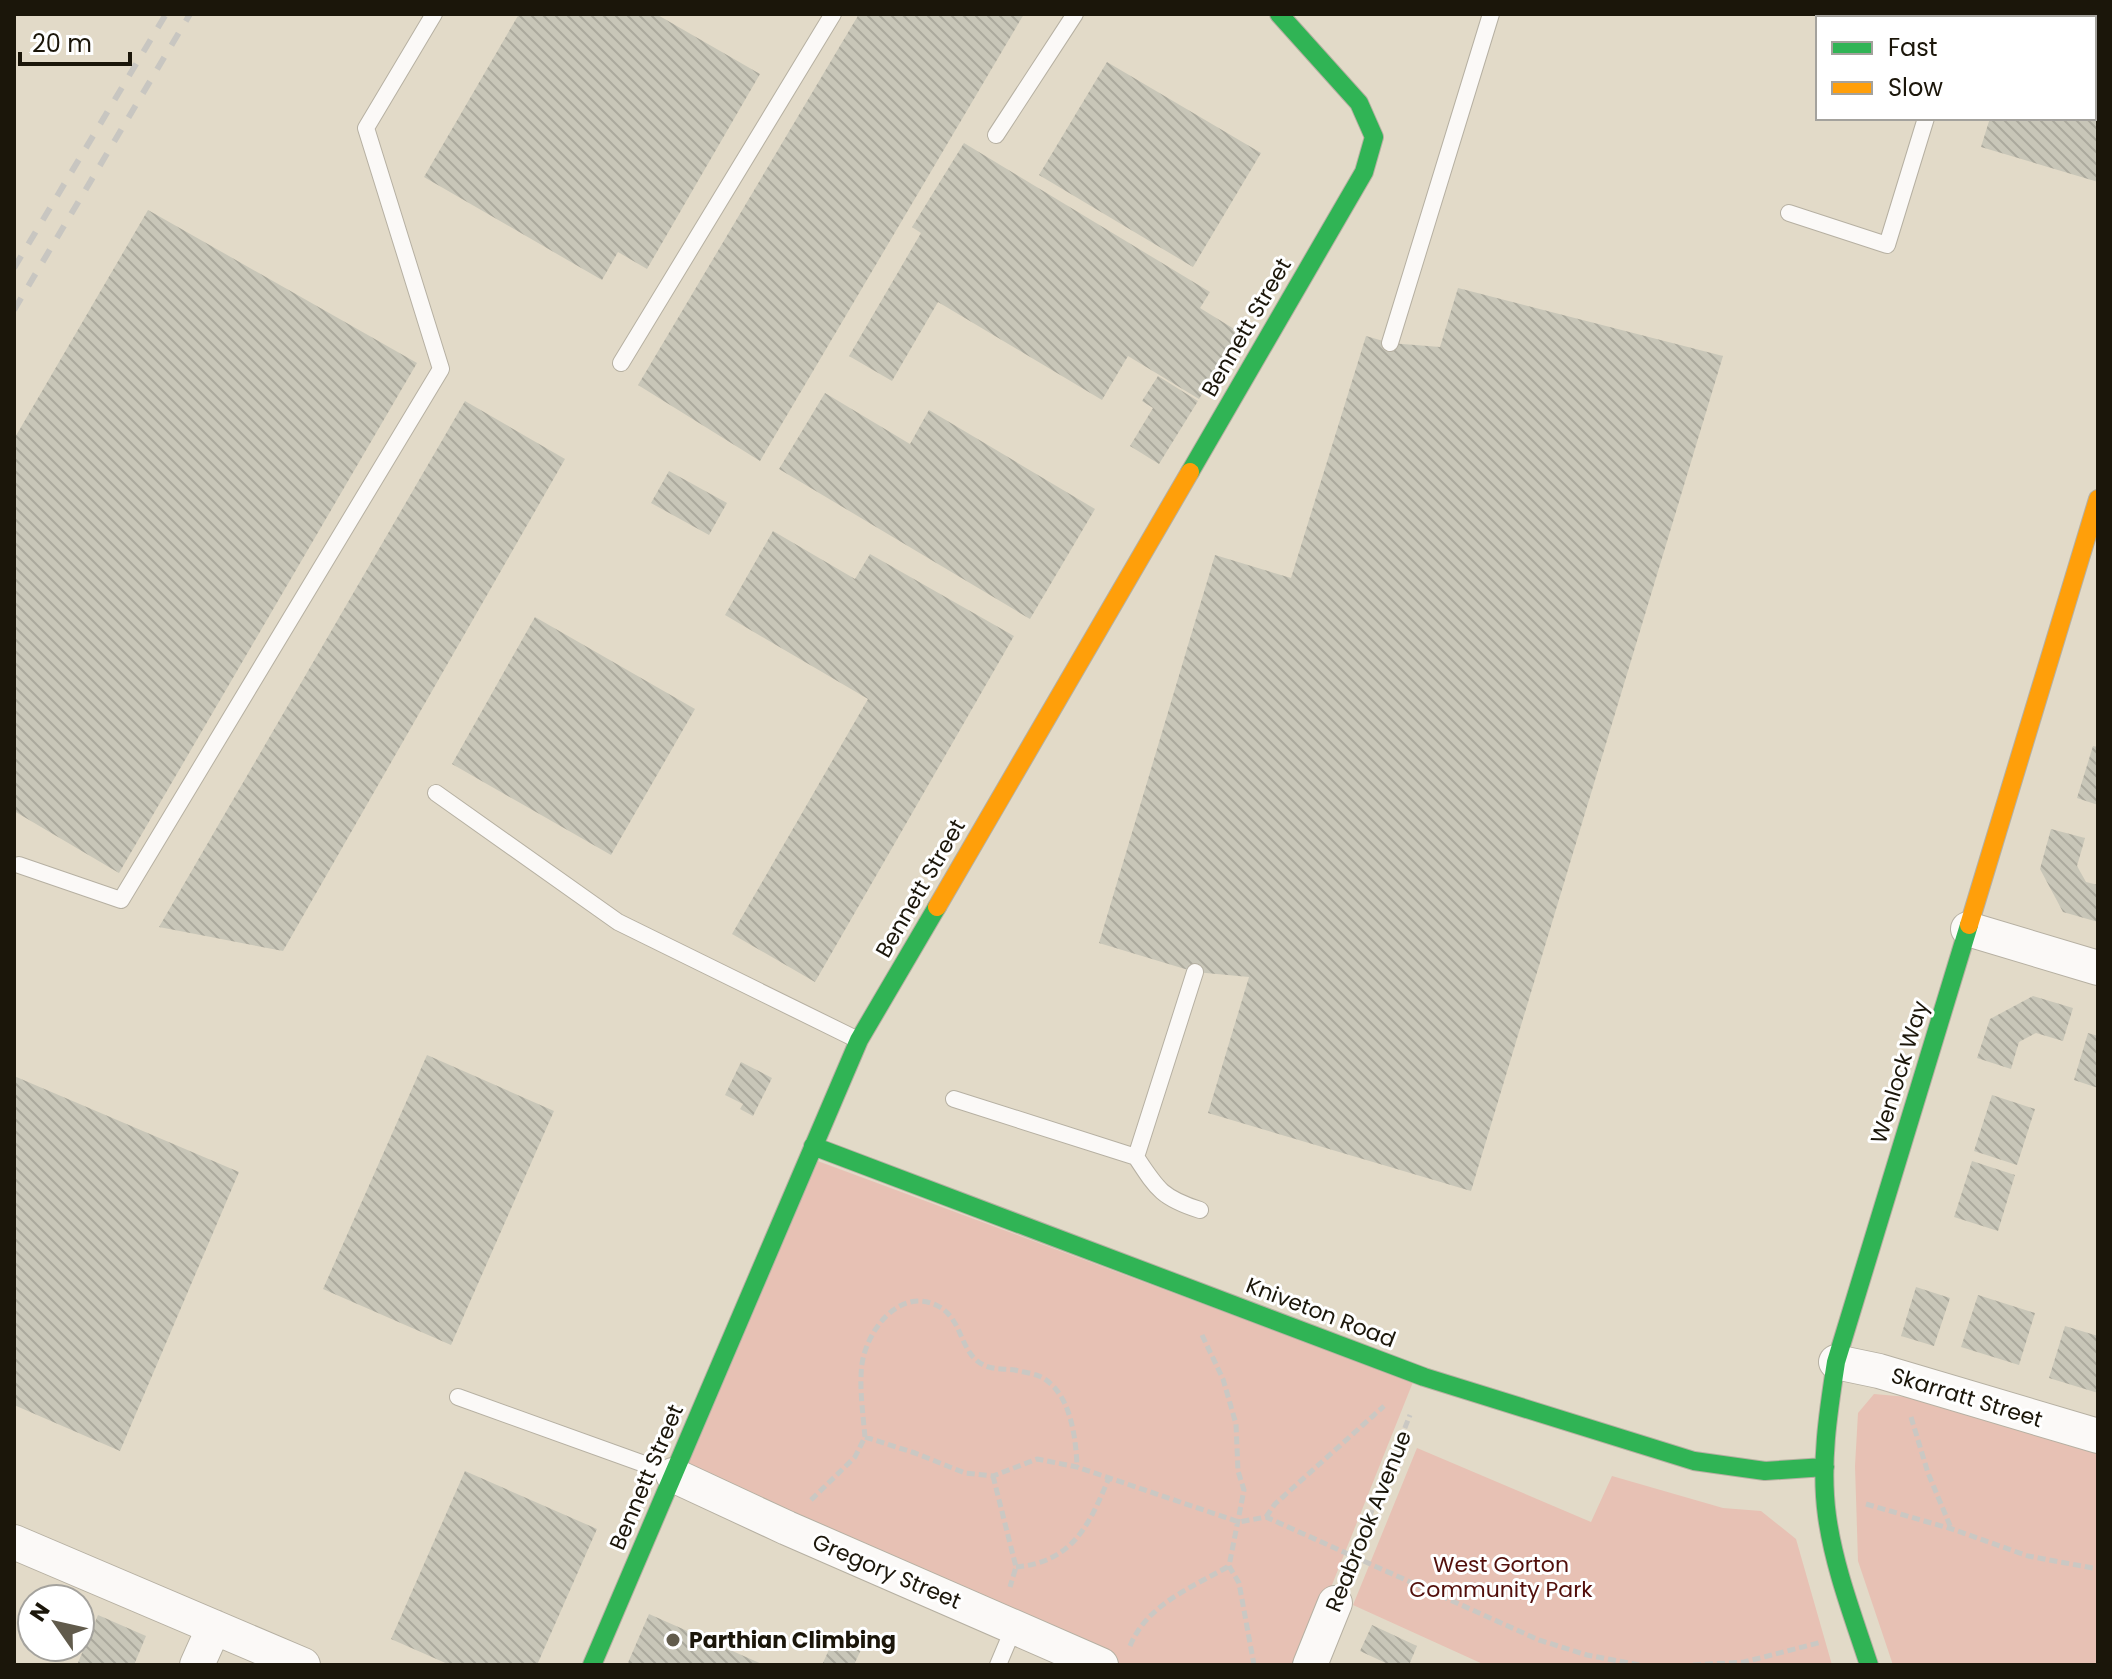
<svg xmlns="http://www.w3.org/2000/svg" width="2112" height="1679" viewBox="0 0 2112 1679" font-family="Poppins,sans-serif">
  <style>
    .green { fill: #e7c1b4 }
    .building { fill: url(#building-back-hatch) }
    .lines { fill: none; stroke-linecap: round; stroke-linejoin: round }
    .lane-casing { stroke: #b6b0a2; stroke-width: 18 }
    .street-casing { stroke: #b6b0a2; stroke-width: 36 }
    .fast-casing { stroke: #b6b0a2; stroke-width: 20 }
    .slow-casing { stroke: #b6b0a2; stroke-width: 20 }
    .path { stroke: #cac8c3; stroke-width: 5; stroke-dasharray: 8 4; stroke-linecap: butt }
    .lane { stroke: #fbf9f7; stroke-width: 16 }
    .street { stroke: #fbf9f7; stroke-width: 34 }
    .fast { stroke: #30b455; stroke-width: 18 }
    .slow { stroke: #ff9f0a; stroke-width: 18 }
    .rail { stroke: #c8c6c1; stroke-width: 6; stroke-dasharray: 14 14; stroke-linecap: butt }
    .poi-dot { fill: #615b4c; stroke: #fff; stroke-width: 3 }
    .labels { text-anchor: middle; stroke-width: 6; stroke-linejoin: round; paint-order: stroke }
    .street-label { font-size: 22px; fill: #1b160a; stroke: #fff }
    .park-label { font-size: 22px; fill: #520f0b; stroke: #fff }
    .poi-label { font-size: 22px; font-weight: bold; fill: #1b160a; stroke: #fff; text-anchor: start }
  </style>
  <defs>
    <pattern id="building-back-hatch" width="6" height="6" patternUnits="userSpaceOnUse" patternTransform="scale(2)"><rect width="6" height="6" fill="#c8c6b8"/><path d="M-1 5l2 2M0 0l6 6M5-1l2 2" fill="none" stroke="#aba99d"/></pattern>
  </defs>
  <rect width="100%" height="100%" fill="#e2dac8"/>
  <path class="green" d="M 815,1160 L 1413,1382 L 1300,1665 L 1119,1665 L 682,1469 Z
    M 1874,1394 L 1919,1398 L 2098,1453 L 2098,1665 L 1893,1665 L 1858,1561 L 1855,1466 L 1858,1413 Z
    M 1417,1448 L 1591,1522 L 1612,1476 L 1723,1508 L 1761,1511 L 1796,1539 L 1832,1665 L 1485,1665 L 1353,1605 Z"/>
  <path class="building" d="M 519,14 L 656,14 L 760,74 L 647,269 L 618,252 L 602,280 L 424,177 Z
    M 859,14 L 1024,14 L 760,461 L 638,385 Z
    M 2022,14 L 2098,14 L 2098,182 L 1981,147 L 1990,118 L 2094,118 L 2094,18 L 2020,18 Z
    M 1107,62 L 1261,153 L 1193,267 L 1039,175 Z
    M 964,143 L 1210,292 L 1200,308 L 1239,332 L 1199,399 L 1128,356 L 1102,400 L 938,302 L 892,381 L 849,356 L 921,233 L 912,227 Z
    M 148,210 L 417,363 L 119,873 L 14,811 L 14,439 Z
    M 1458,288 L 1723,356 L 1471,1191 L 1208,1113 L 1249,977 L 1195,972 L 1099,943 L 1215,555 L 1291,578 L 1366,336 L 1390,343 L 1440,347 Z
    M 1158,376 L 1198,401 L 1159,464 L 1130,446 L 1153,408 L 1142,401 Z
    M 825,393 L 910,444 L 929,410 L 1095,509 L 1030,619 L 779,469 Z
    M 465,401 L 565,459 L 283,951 L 159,927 Z
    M 669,471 L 727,503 L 709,535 L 651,503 Z
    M 773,531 L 855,579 L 870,554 L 1014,636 L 815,982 L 732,934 L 868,699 L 725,615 Z
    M 535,617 L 695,709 L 611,855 L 452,764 Z
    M 2093,746 L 2098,747 L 2098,805 L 2077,798 Z
    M 2051,829 L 2085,838 L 2077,866 L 2086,882 L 2098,885 L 2098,922 L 2063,912 L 2040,869 Z
    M 2033,996 L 2073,1008 L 2063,1041 L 2036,1033 L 2019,1042 L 2011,1069 L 1977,1058 L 1990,1019 Z
    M 2088,1033 L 2098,1036 L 2098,1088 L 2074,1080 Z
    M 427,1055 L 554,1111 L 451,1345 L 323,1289 Z
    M 741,1062 L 772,1078 L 753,1116 L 740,1109 L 743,1104 L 725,1095 Z
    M 14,1076 L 239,1172 L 120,1451 L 14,1405 Z
    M 1992,1095 L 2035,1109 L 2017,1165 L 1974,1151 Z
    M 1972,1161 L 2015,1175 L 1998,1231 L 1954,1217 Z
    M 1916,1287 L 1950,1298 L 1934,1346 L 1901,1336 Z
    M 1978,1295 L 2035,1313 L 2019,1365 L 1961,1347 Z
    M 2065,1326 L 2098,1336 L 2098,1393 L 2049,1378 Z
    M 465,1471 L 597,1529 L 537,1665 L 450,1665 L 391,1639 Z
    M 649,1614 L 764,1665 L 627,1665 Z
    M 98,1615 L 146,1636 L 134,1665 L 77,1665 Z
    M 1372,1625 L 1417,1646 L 1409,1665 L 1390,1665 L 1360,1651 Z
    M 837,1632 L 864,1643 L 854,1665 L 822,1665 Z"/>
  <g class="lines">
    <g class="lane-casing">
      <path id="lane" d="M 1956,18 L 1958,14
        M 996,135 L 1075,14
        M 1789,213 L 1887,245 L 1926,118
        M 1390,343 L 1491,14
        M 621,363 L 833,14
        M 436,793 L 618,922 L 858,1040
        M 19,865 L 121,900 L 441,369 L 366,128 L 434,14
        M 954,1099 L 1136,1157 L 1195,972
        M 1136,1157 C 1157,1189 1162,1198 1200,1210
        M 458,1397 L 672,1474
        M 998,1665 L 1014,1627"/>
    </g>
    <g class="street-casing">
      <path id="street" d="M 1968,929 L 2098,968
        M 1836,1362 L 1879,1371 L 2098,1436
        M 673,1475 L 787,1528 L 1101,1665
        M 14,1542 L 303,1665
        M 197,1665 L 214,1627
        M 1310,1665 L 1335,1603"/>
    </g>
    <g class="fast-casing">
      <path id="fast" d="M 1190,472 L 1364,172 L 1374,137 L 1359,103 L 1279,14
        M 813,1146 L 1424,1377 L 1694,1461 L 1765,1471 L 1825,1467
        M 592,1665 L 859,1040 L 937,907
        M 1869,1665 C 1853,1616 1834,1567 1827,1516 C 1820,1465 1828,1413 1836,1362 L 1969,925"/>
    </g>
    <g class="slow-casing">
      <path id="slow" d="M 937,907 L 1190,472
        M 1969,925 L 2098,499"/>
    </g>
    <path class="path" d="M 1202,1335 L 1223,1379 L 1236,1424 L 1238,1471 L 1244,1490 L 1229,1566 L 1239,1583 L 1254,1665
      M 1911,1417 L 1928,1473 L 1951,1528
      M 865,1437 C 863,1414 859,1387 862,1364 C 867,1330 899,1288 936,1305 C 960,1316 959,1343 975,1359 C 988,1371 999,1368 1015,1370 C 1022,1372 1032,1373 1039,1376 C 1070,1390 1076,1436 1077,1467
      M 993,1476 L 1016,1567 L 1010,1587
      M 811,1500 L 855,1457 L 865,1437 L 915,1453 L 965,1473 L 993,1476 L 1037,1459 L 1077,1467 L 1239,1522 L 1266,1517 L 1539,1640 L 1587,1655 L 1639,1665
      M 1866,1504 L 1952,1529 L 2028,1556 L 2098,1569
      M 1266,1517 L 1275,1504 L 1384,1406
      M 1016,1567 C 1073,1562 1089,1525 1109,1478
      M 1347,1573 L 1410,1415
      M 1130,1646 C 1147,1604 1193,1587 1229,1566
      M 1693,1665 L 1744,1662 L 1822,1642"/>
    <use href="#lane" class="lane"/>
    <use href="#street" class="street"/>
    <use href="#fast" class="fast"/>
    <use href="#slow" class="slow"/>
    <path class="rail" d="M 14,268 L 166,14
      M 14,310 L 190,14"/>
  </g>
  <circle class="poi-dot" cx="673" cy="1640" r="8"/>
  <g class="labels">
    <g class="street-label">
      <text transform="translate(1246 327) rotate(-60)" y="8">Bennett Street</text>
      <text transform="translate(920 888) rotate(-60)" y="8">Bennett Street</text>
      <text transform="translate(1899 1072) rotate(-73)" y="8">Wenlock Way</text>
      <text transform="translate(1321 1312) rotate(21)" y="8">Kniveton Road</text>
      <text transform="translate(1967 1397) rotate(17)" y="8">Skarratt Street</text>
      <text transform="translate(646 1477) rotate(-67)" y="8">Bennett Street</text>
      <text transform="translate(1368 1521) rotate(-68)" y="8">Reabrook Avenue</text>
      <text transform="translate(887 1571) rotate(23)" y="8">Gregory Street</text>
    </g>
    <g class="park-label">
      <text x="1501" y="1572">West Gorton<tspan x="1501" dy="25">Community Park</tspan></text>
    </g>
    <g class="poi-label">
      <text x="689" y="1648">Parthian Climbing</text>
    </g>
  </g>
  <rect width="2112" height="1679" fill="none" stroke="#1b160a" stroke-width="32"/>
  <rect x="1816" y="16" width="280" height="104" fill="#ffffff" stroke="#a4a29d" stroke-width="2"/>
  <rect x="1832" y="42" width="40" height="12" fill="#30b455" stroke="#a4a29d" stroke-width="2"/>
  <text x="1888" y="56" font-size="24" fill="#1b160a">Fast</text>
  <rect x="1832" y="82" width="40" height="12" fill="#ff9f0a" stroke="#a4a29d" stroke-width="2"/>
  <text x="1888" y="96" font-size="24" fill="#1b160a">Slow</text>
  <g transform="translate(56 1623) rotate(304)"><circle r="38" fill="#ffffff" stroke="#a4a29d" stroke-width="2"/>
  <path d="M0-6L14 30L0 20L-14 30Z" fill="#615b4c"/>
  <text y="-12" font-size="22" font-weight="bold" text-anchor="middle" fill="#1b160a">N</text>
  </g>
  <path d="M20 52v12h110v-12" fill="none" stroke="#1b160a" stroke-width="4"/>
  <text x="32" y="52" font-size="24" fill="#1b160a" stroke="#ffffff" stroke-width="6" paint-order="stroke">20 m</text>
</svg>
